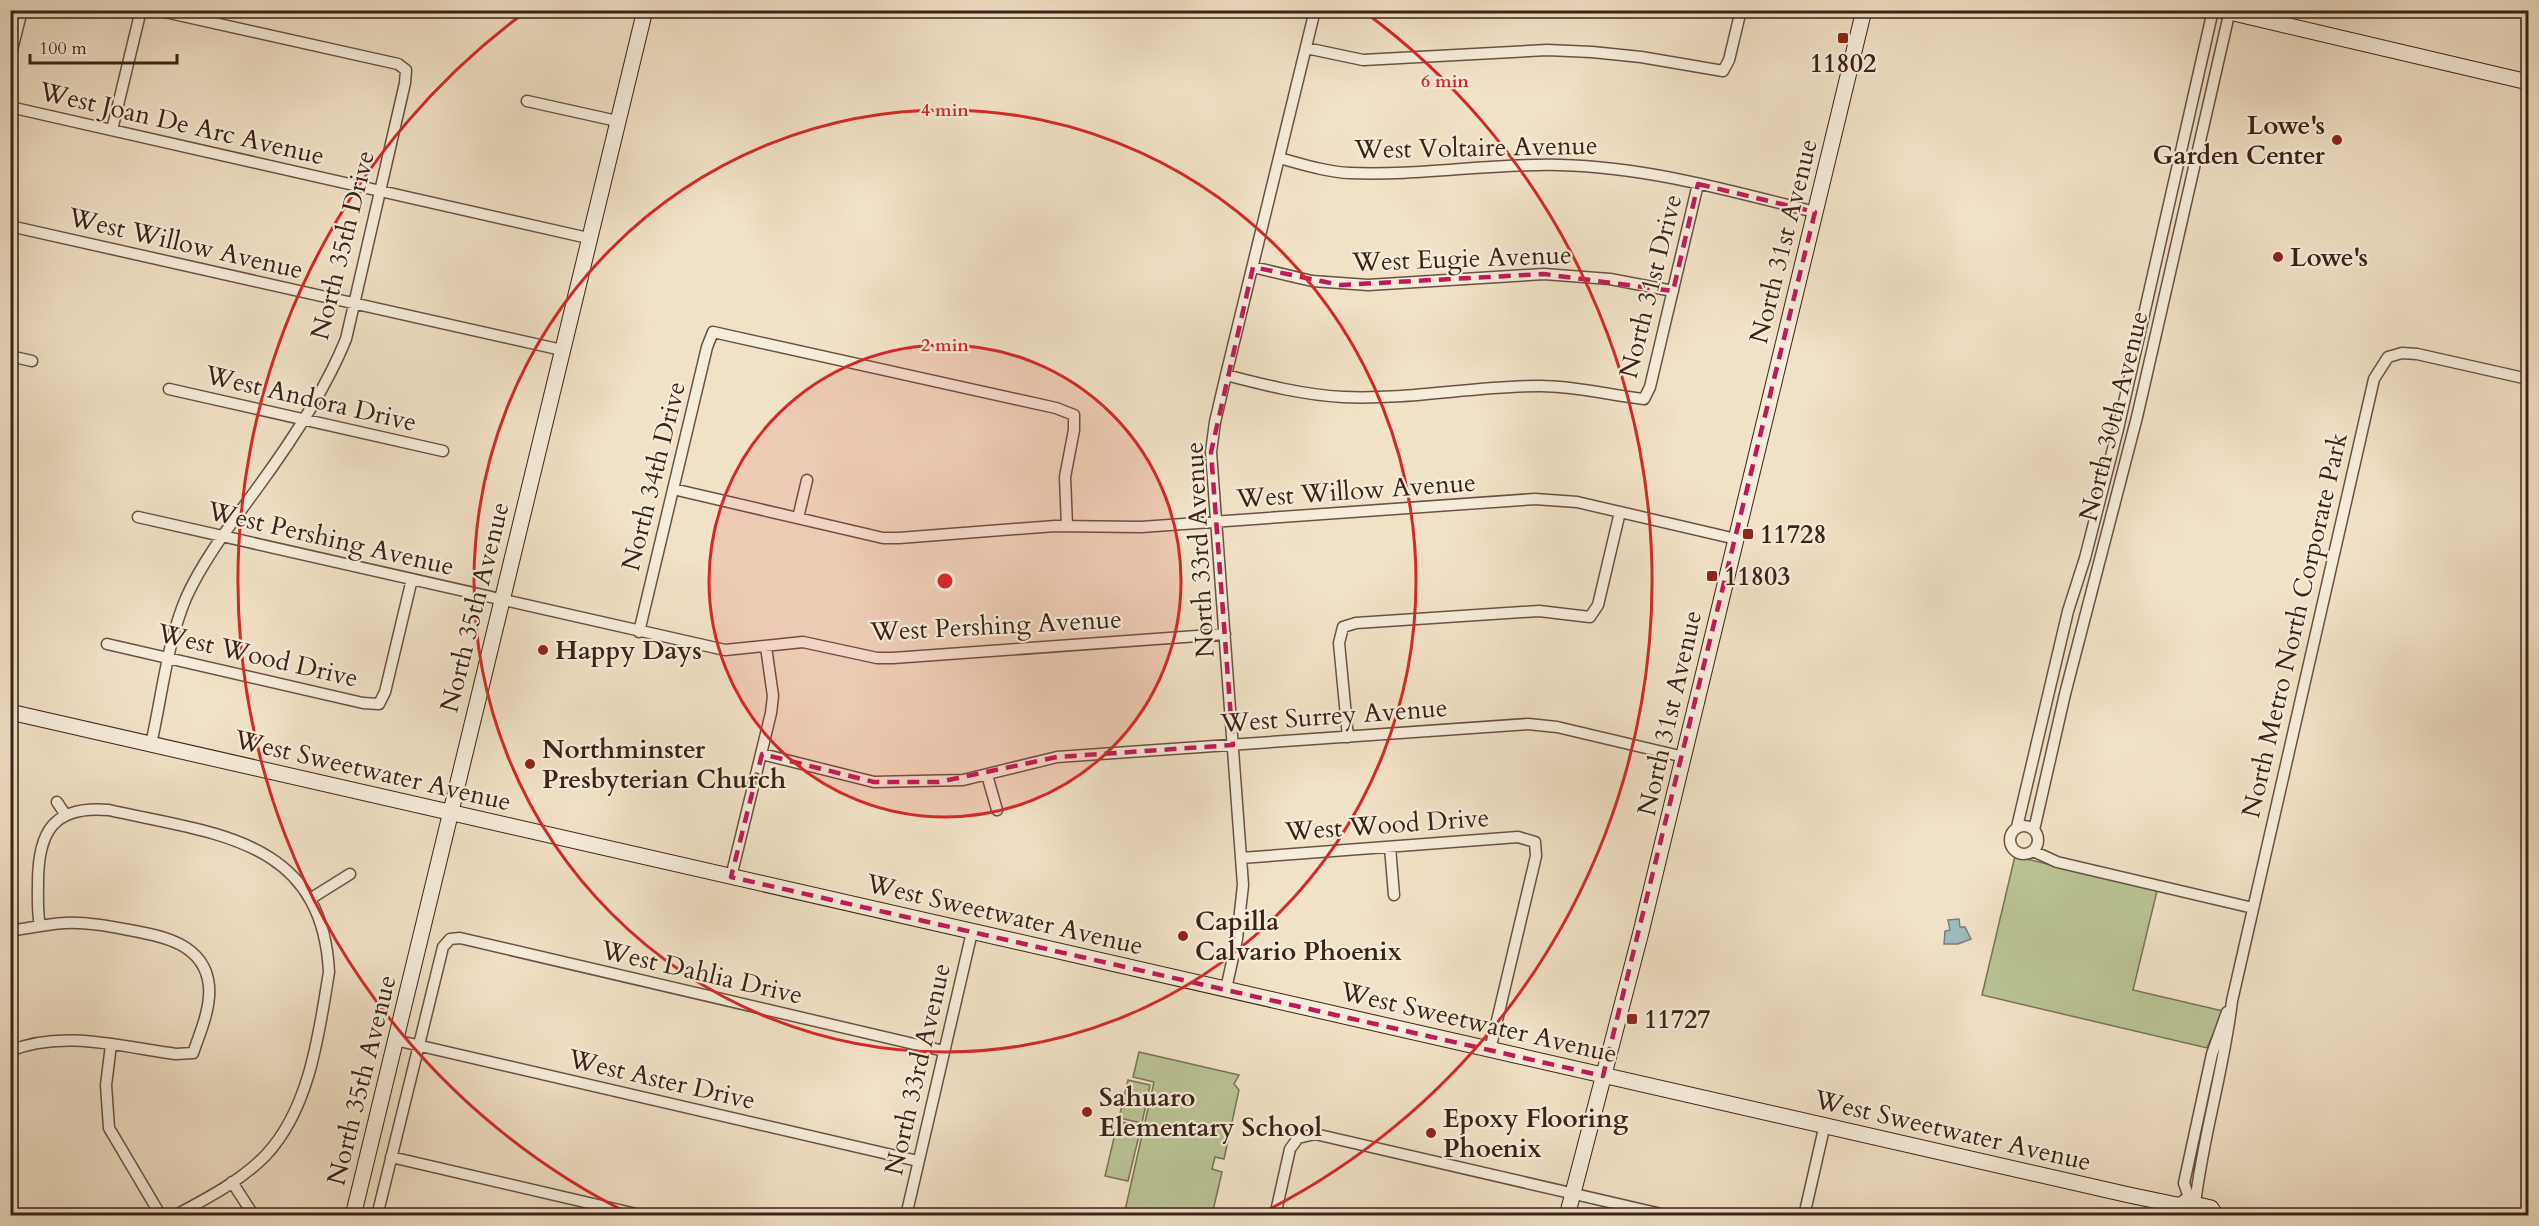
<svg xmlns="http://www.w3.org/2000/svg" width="2539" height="1226" viewBox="0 0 2539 1226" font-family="Cardo,serif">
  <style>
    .green { fill: #bac395; stroke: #7a7256; stroke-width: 1.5 }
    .water { fill: #9ebbbe; stroke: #767e7b; stroke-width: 1.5 }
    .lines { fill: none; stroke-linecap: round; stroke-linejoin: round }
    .street-casing { stroke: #685242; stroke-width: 13 }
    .secondary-casing { stroke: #3b2216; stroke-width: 17 }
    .street { stroke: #f6ecda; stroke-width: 10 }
    .secondary { stroke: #f6ecda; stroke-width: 15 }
    .marked { fill: none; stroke: #c2185b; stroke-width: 4.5; stroke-dasharray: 12 8; stroke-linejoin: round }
    .ring { fill: none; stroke: #d62828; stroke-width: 3 }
    .poi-dot { fill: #8f2418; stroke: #f6ecda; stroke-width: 2 }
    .labels { text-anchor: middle; stroke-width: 4.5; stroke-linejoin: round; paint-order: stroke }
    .poi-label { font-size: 26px; font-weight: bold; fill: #3b2216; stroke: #f6ecda; text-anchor: start }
    .street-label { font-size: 26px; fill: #3b2216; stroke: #f6ecda }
    .centre { fill: #d62828; stroke: #f6ecda; stroke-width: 3 }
    .ring-label { font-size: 18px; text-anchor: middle; font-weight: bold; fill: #d62828; stroke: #f6ecda; stroke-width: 4.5; stroke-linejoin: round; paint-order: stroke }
  </style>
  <rect width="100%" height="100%" fill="#f1e1c6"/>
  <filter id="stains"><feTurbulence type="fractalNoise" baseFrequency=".00333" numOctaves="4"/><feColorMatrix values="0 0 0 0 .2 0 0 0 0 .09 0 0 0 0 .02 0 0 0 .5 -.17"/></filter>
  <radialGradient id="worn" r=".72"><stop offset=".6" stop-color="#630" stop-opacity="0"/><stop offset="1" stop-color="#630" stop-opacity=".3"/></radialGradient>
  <path class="green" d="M 2015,856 L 2157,891 L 2133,990 L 2223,1011 L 2207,1048 L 1982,995 Z
    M 1139,1052 L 1239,1075 L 1234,1084 L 1239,1090 L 1224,1159 L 1215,1157 L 1212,1169 L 1222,1172 L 1212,1215 L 1124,1215 L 1154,1082 L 1133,1077 Z
    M 1128,1080 L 1150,1085 L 1142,1123 L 1119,1118 Z
    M 1118,1121 L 1141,1127 L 1128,1181 L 1105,1176 Z"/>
  <path class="water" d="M 1959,919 L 1960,927 L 1965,927 L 1971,939 L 1958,944 L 1944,944 L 1945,931 L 1950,930 L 1948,920 Z"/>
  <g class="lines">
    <g class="street-casing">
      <path id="street" d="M 1306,48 L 1363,60 L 1547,50 L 1592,52 L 1641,57 L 1723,71 L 1729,60 L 1741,10
        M 10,58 L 22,10
        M 527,101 L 617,121
        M 10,107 L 588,238
        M 112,130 L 141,10
        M 1279,158 C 1302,164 1326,172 1350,173 C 1420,176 1490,163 1560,165 C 1647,167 1731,191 1815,212
        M 10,226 L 562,350
        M 1253,267 L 1312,281 L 1368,285 L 1544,274 L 1610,279 L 1673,291
        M 10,356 L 32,361
        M 1226,375 C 1264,385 1304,395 1343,397 C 1409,400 1474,386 1540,386 C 1575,386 1609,395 1644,399 L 1650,387 L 1698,184
        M 169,389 L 443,451
        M 673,489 L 883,538 L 899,538 L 1055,526 L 1141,527 L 1535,499 L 1577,502 L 1736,539
        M 138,517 L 725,650 L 803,642 L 877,658 L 893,658 L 1225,634
        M 798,518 L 807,480
        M 639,632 L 707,347 L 713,332 L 1056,408 L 1074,415 L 1074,430 L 1065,477 L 1067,526
        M 107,644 L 363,703 L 379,704 L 385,692 L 412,579
        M 1348,737 L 1339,643 L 1343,627 L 1356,623 L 1539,611 L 1590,617 L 1598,605 L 1620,512
        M 151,744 C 162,696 167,643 186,598 C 204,558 232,523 258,487 C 291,442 325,391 346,339 L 405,83 L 406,70 L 398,64 L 156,10
        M 762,754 L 874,782 L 963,780 L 1057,757 L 1528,724 L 1557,727 L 1684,757
        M 987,775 L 997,810
        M 57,802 L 65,814
        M2010 840a14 14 0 1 1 28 0a14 14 0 1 1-28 0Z
        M 2017,827 L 2068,611 L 2085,558 L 2118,429 L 2213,10
        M 2034,830 L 2065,694 L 2137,417 L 2230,10
        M 1390,847 L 1394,895
        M 2033,851 L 2057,862 L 2253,908
        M 1241,858 L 1518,837 L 1535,842 L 1536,856 L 1490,1050
        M 731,877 L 771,713 L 773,696 L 766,647
        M 310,899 L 350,874
        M 40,926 C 37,911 38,898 38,883 C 38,832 53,805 109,810 C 213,834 322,837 329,972 C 319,1033 310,1108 266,1155 C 241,1181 206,1199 174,1216
        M 10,931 C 29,928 47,924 65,923 C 87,922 108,926 129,930 C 163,936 205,944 209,986 C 211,1008 200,1033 193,1053 L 176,1054 C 122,1047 62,1029 10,1051
        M 1226,989 L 1237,939 L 1243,885 L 1211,452 L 1215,422 L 1226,375 L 1315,10
        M 395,1040 L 918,1161
        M 111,1045 L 106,1085 L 109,1128 L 161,1216
        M 391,1157 L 645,1216
        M 232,1182 L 254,1216
        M 2195,1204 C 2203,1136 2224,1069 2232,1001 L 2374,379 L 2388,357 L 2402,353 L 2417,354 L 2528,379
        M 2195,1204 L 2188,1195 L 2184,1183 L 2212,1054 L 2227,1012
        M 377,1216 L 443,947 L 450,939 L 460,938 L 944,1051
        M 906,1216 L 972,932
        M 1275,1216 L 1290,1149 L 1298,1138 L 1315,1134 L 1670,1216
        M 1804,1216 L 1825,1124
        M 2182,1216 L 2182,1215"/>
    </g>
    <g class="secondary-casing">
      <path id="secondary" d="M 2221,10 L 2528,82
        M 10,712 L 2129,1195 L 2177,1205 L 2195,1204
        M 2185,1202 L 2211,1208 L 2216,1216
        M 353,1216 L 645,10
        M 1567,1216 L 1641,932 L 1864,10"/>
    </g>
    <use href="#street" class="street"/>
    <use href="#secondary" class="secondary"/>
  </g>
  <path class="marked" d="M 1698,184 L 1815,212 L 1603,1076 L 731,877 L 762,754 L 874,782 L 939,782 L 1057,757 L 1233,745 L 1211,452 L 1253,267 L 1340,285 L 1544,274 L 1673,291 Z"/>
  <circle cx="945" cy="581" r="236" fill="#d62828" fill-opacity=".12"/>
  <g class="ring">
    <circle cx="945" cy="581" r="236"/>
    <circle cx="945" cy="581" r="471"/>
    <path d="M630 1214A707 707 0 0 1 524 13M1366 13A707 707 0 0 1 1260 1214"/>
  </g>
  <g class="poi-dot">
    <rect x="1837" y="32" width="12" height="12" rx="3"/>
    <circle cx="2337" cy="140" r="6"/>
    <circle cx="2278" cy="257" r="6"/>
    <rect x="1742" y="528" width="12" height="12" rx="3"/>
    <rect x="1706" y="570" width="12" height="12" rx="3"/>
    <circle cx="543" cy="650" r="6"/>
    <circle cx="530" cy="764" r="6"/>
    <circle cx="1183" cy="936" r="6"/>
    <rect x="1626" y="1013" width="12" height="12" rx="3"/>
    <circle cx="1087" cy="1112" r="6"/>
    <circle cx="1431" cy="1133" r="6"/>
  </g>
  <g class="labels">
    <g class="poi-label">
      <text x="1843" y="72" text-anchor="middle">11802</text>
      <text x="2325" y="134" text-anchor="end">Lowe's<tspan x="2325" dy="30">Garden Center</tspan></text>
      <text x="2290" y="266">Lowe's</text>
      <text x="1760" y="543">11728</text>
      <text x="1724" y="585">11803</text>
      <text x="555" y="659">Happy Days</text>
      <text x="542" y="758">Northminster<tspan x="542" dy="30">Presbyterian Church</tspan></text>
      <text x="1195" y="930">Capilla<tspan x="1195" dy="30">Calvario Phoenix</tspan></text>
      <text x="1644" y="1028">11727</text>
      <text x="1099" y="1106">Sahuaro<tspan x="1099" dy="30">Elementary School</tspan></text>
      <text x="1443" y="1127">Epoxy Flooring<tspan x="1443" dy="30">Phoenix</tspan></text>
    </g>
    <g class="street-label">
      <text transform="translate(182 123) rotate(13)" y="9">West Joan De Arc Avenue</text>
      <text transform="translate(1476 147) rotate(-1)" y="9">West Voltaire Avenue</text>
      <text transform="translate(1783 241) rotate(-76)" y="9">North 31st Avenue</text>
      <text transform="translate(186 243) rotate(13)" y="9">West Willow Avenue</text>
      <text transform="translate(342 245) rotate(-76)" y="9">North 35th Drive</text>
      <text transform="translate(1462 258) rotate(-2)" y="9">West Eugie Avenue</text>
      <text transform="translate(1650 286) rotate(-76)" y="9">North 31st Drive</text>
      <text transform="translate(311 398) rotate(13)" y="9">West Andora Drive</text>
      <text transform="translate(2113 416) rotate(-76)" y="9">North 30th Avenue</text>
      <text transform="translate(653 476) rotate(-76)" y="9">North 34th Drive</text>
      <text transform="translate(1356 490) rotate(-4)" y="9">West Willow Avenue</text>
      <text transform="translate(331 538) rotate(13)" y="9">West Pershing Avenue</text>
      <text transform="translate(1199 550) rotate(-93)" y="9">North 33rd Avenue</text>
      <text transform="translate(474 607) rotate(-76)" y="9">North 35th Avenue</text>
      <text transform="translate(996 625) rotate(-3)" y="9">West Pershing Avenue</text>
      <text transform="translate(2294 625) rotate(-77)" y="9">North Metro North Corporate Park</text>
      <text transform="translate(258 655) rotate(13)" y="9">West Wood Drive</text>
      <text transform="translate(1669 713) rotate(-77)" y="9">North 31st Avenue</text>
      <text transform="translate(1334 715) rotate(-4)" y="9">West Surrey Avenue</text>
      <text transform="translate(373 770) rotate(13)" y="9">West Sweetwater Avenue</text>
      <text transform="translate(1387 824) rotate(-4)" y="9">West Wood Drive</text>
      <text transform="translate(1005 914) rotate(13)" y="9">West Sweetwater Avenue</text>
      <text transform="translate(702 972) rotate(13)" y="9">West Dahlia Drive</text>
      <text transform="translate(1479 1022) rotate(13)" y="9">West Sweetwater Avenue</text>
      <text transform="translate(917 1069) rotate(-77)" y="9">North 33rd Avenue</text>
      <text transform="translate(662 1079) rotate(13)" y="9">West Aster Drive</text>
      <text transform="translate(361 1080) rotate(-76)" y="9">North 35th Avenue</text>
      <text transform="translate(1953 1130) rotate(13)" y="9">West Sweetwater Avenue</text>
    </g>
  </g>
  <circle cx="945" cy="581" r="9" class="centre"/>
  <g class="ring-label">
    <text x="1445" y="87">6 min</text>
    <text x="945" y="116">4 min</text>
    <text x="945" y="351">2 min</text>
  </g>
  <rect width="2539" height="1226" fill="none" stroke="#f1e1c6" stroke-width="36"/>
  <rect x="12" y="12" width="2515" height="1202" fill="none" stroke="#3b2216" stroke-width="3"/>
  <rect x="18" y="18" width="2503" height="1190" fill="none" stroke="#3b2216" stroke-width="1.5"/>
  <path d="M30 54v9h147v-9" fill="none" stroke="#3b2216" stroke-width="3"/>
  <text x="39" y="54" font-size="18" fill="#3b2216" stroke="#f6ecda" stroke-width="4.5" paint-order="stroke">100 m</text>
  <rect width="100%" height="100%" filter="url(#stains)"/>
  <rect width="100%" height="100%" fill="url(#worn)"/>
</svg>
